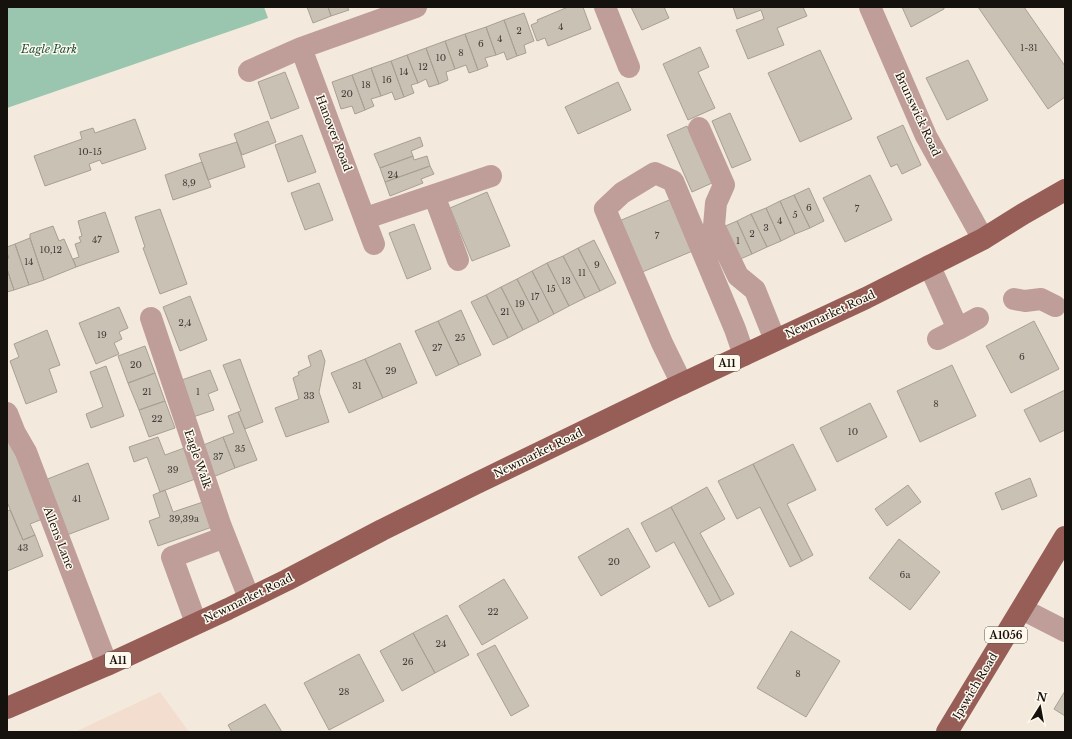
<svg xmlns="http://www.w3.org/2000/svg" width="1072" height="739" viewBox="0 0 1072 739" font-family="'Libre Baskerville',serif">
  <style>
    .education { fill: #f2ddce }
    .park { fill: #9ac6b0 }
    .building { fill: #cac1b5; stroke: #a8a093 }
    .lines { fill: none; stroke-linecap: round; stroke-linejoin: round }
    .minor { stroke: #bf9e9a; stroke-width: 22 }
    .major { stroke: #965e57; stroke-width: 22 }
    .labels { text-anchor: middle; stroke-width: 3; stroke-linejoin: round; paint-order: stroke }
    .number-label { font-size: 9px; fill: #423e38 }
    .shield { fill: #fff8ed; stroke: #5b5751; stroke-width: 1 }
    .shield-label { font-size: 10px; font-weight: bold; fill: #15120e }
    .park-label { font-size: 11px; font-style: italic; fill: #144d37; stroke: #fff8ed }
    .street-label { font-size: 11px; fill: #15120e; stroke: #fff8ed }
  </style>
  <rect width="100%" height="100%" fill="#f3eadd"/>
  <path class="education" d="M 160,692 L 189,732 L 75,732 Z"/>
  <path class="park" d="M 7,7 L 264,7 L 268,18 L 7,108 Z"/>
  <path class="building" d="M 307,7 L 328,7 L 331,16 L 313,23 Z
    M 328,7 L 347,7 L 349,10 L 331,16 Z
    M 568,7 L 583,7 L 591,29 L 548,46 L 545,38 L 537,41 L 531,25 L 538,22 L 537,20 Z
    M 631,7 L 664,7 L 669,18 L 642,30 Z
    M 733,7 L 803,7 L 807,16 L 777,28 L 784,45 L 748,59 L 736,30 L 764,19 L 761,10 L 737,19 Z
    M 902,7 L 944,7 L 944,9 L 911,27 Z
    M 978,7 L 1024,7 L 1065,66 L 1065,97 L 1048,109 Z
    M 524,13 L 534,41 L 524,45 L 526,53 L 517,56 L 504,20 Z
    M 504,20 L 517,56 L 507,60 L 504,52 L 496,55 L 486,27 Z
    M 486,27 L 496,55 L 485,58 L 488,66 L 478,70 L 465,34 Z
    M 465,34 L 478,70 L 469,73 L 466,65 L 455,69 L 445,41 Z
    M 445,41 L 455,69 L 446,72 L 448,80 L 439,84 L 426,48 Z
    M 700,47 L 709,67 L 698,72 L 715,108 L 688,120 L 663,64 Z
    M 426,48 L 439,84 L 429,87 L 426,79 L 418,83 L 407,55 Z
    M 820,50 L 852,119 L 800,142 L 768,73 Z
    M 407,55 L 418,83 L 411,85 L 414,93 L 404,97 L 391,61 Z
    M 968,60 L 988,100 L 947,120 L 926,78 Z
    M 391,61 L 404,97 L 395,100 L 392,92 L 381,96 L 371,68 Z
    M 371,68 L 381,96 L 371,99 L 374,106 L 365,110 L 352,75 Z
    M 285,72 L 299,108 L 271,119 L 258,82 Z
    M 352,75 L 365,110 L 355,114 L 352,106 L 341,109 L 332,82 Z
    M 618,82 L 631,110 L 578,134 L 565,107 Z
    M 730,113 L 751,160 L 732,168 L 712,121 Z
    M 135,119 L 146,149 L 102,164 L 100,160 L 89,164 L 91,170 L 45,186 L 34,156 L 82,139 L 80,132 L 93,128 L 95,133 Z
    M 268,121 L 276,142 L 242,155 L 234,134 Z
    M 903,125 L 921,165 L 902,174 L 897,164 L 891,167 L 877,137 Z
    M 687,126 L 712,183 L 692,192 L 667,135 Z
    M 302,135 L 316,172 L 288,182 L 275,145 Z
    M 420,137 L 423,146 L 411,151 L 413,156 L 380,168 L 374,154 Z
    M 237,142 L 245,167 L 208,180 L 199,154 Z
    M 413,156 L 414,160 L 427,156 L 430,166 L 385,182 L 380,168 Z
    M 202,162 L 211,187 L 173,200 L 165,175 Z
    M 430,166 L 434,174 L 421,179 L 423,183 L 390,196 L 385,182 Z
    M 870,175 L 892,220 L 845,242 L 823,198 Z
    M 319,183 L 333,220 L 305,230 L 291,193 Z
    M 809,188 L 824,221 L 810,228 L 794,195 Z
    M 487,192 L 510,246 L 472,261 L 450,208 Z
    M 794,195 L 810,228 L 795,234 L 780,201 Z
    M 674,198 L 695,250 L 640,273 L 619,221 Z
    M 780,201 L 795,234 L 781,241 L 766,208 Z
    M 766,208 L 781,241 L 767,247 L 751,214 Z
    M 160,209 L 187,284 L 160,294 L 143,248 L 145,247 L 135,217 Z
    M 105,212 L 119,252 L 76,267 L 73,259 L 79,257 L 75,244 L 81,242 L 79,237 L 82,236 L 78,221 Z
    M 751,214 L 767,247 L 752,254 L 737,221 Z
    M 737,221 L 752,254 L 738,260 L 723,227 Z
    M 414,224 L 431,269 L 407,279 L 389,233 Z
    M 53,226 L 59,241 L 64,239 L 76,267 L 44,280 L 30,238 L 30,234 Z
    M 30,238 L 44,280 L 29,285 L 15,244 Z
    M 594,240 L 616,283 L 600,291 L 578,248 Z
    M 15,244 L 29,285 L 14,290 L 7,269 L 7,259 L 9,258 L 7,253 L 7,247 Z
    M 578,248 L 600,291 L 585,298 L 563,256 Z
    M 563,256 L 585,298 L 569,306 L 547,263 Z
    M 547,263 L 569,306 L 554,314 L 532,271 Z
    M 7,269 L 14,290 L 7,292 Z
    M 532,271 L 554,314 L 539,322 L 517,279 Z
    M 517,279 L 539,322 L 523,330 L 501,287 Z
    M 501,287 L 523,330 L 508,338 L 486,295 Z
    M 486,295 L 508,338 L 493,345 L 471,302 Z
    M 190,296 L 207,340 L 180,351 L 163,307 Z
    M 119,307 L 128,328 L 119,332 L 122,339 L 114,343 L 119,354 L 96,364 L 79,323 Z
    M 461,310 L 481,355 L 459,365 L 438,321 Z
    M 438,321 L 459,365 L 436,376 L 415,331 Z
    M 1034,321 L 1059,369 L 1011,393 L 986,346 Z
    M 47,330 L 60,365 L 49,369 L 57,392 L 26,404 L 10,361 L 19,357 L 14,344 Z
    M 400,343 L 417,383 L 383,398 L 365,359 Z
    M 145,346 L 155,373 L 128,383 L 118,356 Z
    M 321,350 L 325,361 L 319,392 L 329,422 L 286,437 L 275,408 L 299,399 L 293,378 L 299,375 L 298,372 L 311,366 L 308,356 Z
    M 240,359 L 263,422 L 245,429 L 238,412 L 241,411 L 223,365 Z
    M 365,359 L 383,398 L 349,413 L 331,373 Z
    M 952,365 L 976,416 L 920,442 L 897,391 Z
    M 106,366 L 124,416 L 91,428 L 86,414 L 103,407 L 90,372 Z
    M 210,370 L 218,390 L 208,394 L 214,410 L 193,417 L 179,381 Z
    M 155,373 L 165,401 L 139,410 L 128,383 Z
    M 1065,390 L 1065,430 L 1040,442 L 1024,410 Z
    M 165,401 L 175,428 L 149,437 L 139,410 Z
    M 870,403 L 887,437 L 837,462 L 820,428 Z
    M 238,412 L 257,460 L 235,468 L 223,437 L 234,433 L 228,416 Z
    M 7,436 L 45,518 L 30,524 L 35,535 L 23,540 L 7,502 Z
    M 158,437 L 165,455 L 187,447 L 198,478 L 160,492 L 147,457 L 134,462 L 129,447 Z
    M 223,437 L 235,468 L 213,477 L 201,446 Z
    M 793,444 L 816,490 L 787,504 L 813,555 L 802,561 L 753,464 Z
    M 88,463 L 109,519 L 67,535 L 45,480 Z
    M 753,464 L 802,561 L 790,567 L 760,507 L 737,519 L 718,481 Z
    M 1030,478 L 1037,496 L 1002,510 L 995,493 Z
    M 908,485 L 921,502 L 887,526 L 875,509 Z
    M 707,487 L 725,519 L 700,533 L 734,594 L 721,601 L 671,507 Z
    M 165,490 L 173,512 L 206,501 L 215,526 L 158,546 L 149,521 L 160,517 L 153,495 Z
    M 671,507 L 721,601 L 709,607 L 674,542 L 656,552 L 641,523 Z
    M 10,510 L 23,540 L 35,535 L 43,556 L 7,571 L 7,511 Z
    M 628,528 L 650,567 L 601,596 L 578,557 Z
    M 899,539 L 940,572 L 910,610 L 869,578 Z
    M 504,579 L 528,618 L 482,645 L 459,606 Z
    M 447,615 L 469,655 L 435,673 L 413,633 Z
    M 791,631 L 840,661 L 806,717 L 757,688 Z
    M 413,633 L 435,673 L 402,691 L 380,651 Z
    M 495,645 L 529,706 L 511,716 L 477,654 Z
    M 359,654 L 384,701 L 329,730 L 304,683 Z
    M 1065,691 L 1065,716 L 1054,709 Z
    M 265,704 L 282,732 L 232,732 L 228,725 Z"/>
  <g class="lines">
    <path class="minor" d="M 605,7 L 629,67
      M 870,7 L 926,136 L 983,239
      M 249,71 L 301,48
      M 699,128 L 724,185 L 716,203 L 714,226 L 738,276 L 755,290 L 775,340
      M 434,195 L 458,260
      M 366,218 L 491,176
      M 374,244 L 301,48 L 416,7
      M 929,266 L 935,278 L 958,329 L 938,339
      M 1014,299 L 1025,301 L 1041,299 L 1055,306
      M 151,318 L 220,524 L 249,598
      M 958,329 L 978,318
      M 682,384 L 662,343 L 605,209 L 622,193 L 655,173 L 673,181 L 735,329 L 744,355
      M 7,413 L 15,433 L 26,452 L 107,665
      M 1022,609 L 1065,631
      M 196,623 L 172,557 L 225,537"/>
    <path class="major" d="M 7,708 L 107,665 L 228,609 L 287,580 L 382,530 L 475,484 L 669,390 L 866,298 L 983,239 L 1023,214 L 1065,190
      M 947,732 L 1065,537"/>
  </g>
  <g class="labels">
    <g class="number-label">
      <text x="561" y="30">4</text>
      <text x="519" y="34">2</text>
      <text x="500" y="42">4</text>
      <text x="481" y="47">6</text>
      <text x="1029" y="51">1-31</text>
      <text x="461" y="56">8</text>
      <text x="441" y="61">10</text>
      <text x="423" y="70">12</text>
      <text x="404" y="75">14</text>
      <text x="387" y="83">16</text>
      <text x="366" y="88">18</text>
      <text x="347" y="97">20</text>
      <text x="90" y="155">10-15</text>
      <text x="393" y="178">24</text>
      <text x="189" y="186">8,9</text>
      <text x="809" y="211">6</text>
      <text x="857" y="212">7</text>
      <text x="795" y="218">5</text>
      <text x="780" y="224">4</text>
      <text x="766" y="231">3</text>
      <text x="752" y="237">2</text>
      <text x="657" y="239">7</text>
      <text x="97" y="243">47</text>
      <text x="738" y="244">1</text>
      <text x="51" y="253">10,12</text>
      <text x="29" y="265">14</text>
      <text x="597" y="268">9</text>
      <text x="582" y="276">11</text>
      <text x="566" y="284">13</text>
      <text x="551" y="292">15</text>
      <text x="535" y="300">17</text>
      <text x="520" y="307">19</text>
      <text x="505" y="315">21</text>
      <text x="185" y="326">2,4</text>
      <text x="102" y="338">19</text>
      <text x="460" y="341">25</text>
      <text x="437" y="351">27</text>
      <text x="1022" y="360">6</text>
      <text x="136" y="368">20</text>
      <text x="391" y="374">29</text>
      <text x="357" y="389">31</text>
      <text x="147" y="395">21</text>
      <text x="198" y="395">1</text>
      <text x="309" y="399">33</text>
      <text x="936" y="407">8</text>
      <text x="157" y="422">22</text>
      <text x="853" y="435">10</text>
      <text x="240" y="452">35</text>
      <text x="218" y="460">37</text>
      <text x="173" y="473">39</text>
      <text x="77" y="502">41</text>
      <text x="184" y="522">39,39a</text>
      <text x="23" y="551">43</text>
      <text x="614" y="565">20</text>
      <text x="905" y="578">6a</text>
      <text x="493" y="615">22</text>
      <text x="441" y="647">24</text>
      <text x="408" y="665">26</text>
      <text x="798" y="677">8</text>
      <text x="344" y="695">28</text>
    </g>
    <g class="shield">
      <rect x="714" y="355" width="26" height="16" rx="3"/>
      <rect x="985" y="627" width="42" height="16" rx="3"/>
      <rect x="105" y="652" width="26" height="16" rx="3"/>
    </g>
    <g class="shield-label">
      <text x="727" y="367">A11</text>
      <text x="1006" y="639">A1056</text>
      <text x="118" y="664">A11</text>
    </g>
    <g class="park-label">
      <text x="49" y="53">Eagle Park</text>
    </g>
    <g class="street-label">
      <text transform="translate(918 114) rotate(65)" y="4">Brunswick Road</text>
      <text transform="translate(334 133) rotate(69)" y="4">Hanover Road</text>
      <text transform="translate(830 314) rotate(-25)" y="4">Newmarket Road</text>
      <text transform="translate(538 453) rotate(-26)" y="4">Newmarket Road</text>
      <text transform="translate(198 459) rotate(71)" y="4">Eagle Walk</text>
      <text transform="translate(59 538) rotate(69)" y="4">Allens Lane</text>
      <text transform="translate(248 598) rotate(-26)" y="4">Newmarket Road</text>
      <text transform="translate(975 686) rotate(-59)" y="4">Ipswich Road</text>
    </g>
  </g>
  <rect width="1072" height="739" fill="none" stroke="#15120e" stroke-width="16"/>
  <g transform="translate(1040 707) rotate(11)" stroke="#fff8ed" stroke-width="3" paint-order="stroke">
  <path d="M0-3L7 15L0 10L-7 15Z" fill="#15120e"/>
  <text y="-6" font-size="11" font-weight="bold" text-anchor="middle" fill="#15120e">N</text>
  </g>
</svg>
